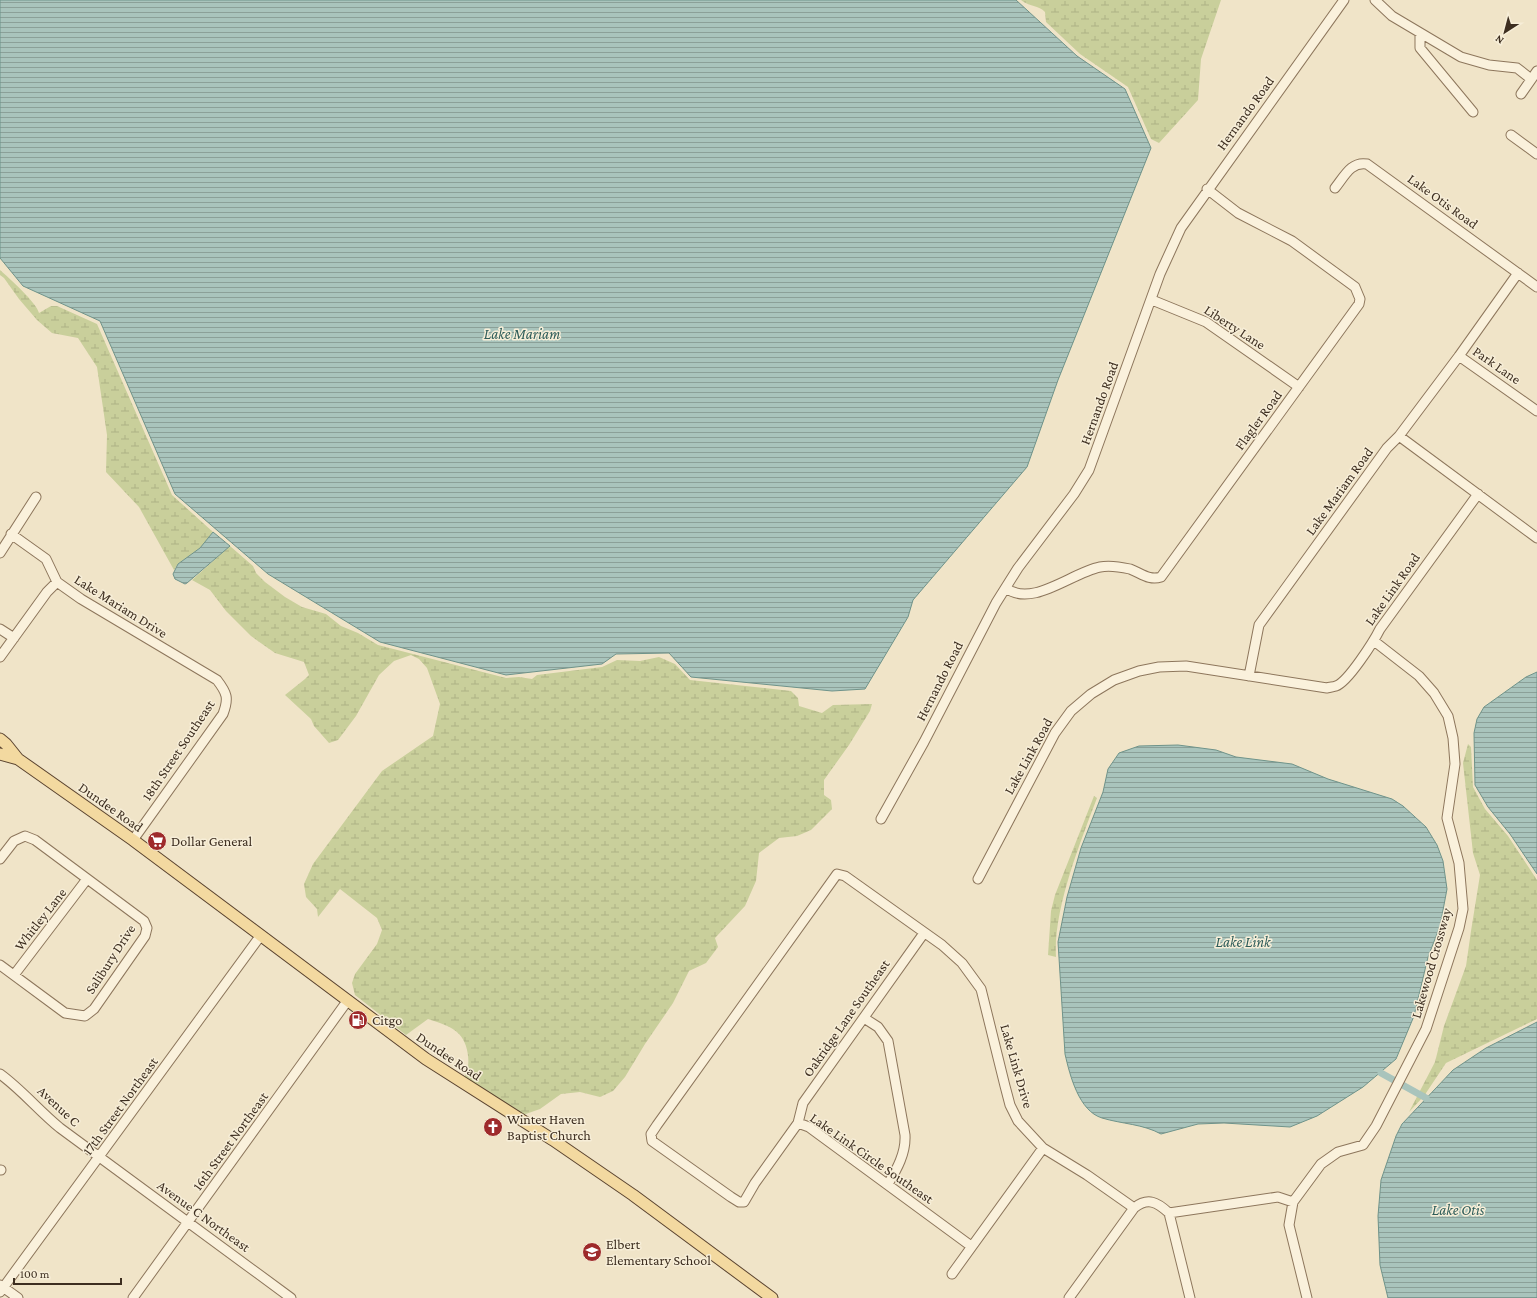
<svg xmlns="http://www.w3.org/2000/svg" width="1537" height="1298" viewBox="0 0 1537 1298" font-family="'Crimson Pro',serif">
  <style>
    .wetland { fill: url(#wetland-marsh) }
    .water { fill: url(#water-rules); stroke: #6f938a }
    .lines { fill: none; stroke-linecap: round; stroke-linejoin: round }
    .canal { stroke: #a9c4bc; stroke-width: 7 }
    .minor-casing { stroke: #8d765c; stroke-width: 11 }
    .major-casing { stroke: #5b4430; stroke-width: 13 }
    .minor { stroke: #faf1dc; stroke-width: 9 }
    .major { stroke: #f3d9a0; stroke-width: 11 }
    .labels { text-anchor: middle; stroke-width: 3; stroke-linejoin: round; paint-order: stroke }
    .street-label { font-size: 14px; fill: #3d2e20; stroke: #f7eed8 }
    .poi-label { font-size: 14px; fill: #3d2e20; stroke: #f7eed8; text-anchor: start }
    .water-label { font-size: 15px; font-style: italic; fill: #2f5d5a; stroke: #f7eed8 }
  </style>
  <defs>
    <pattern id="wetland-marsh" width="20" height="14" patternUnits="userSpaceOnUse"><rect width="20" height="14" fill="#c9cf9b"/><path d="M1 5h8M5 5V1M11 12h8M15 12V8" fill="none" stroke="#aeb285"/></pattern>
    <pattern id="water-rules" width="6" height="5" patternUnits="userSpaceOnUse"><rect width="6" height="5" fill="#a9c4bc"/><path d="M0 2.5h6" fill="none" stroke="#8ba098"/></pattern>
  </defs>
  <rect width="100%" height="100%" fill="#f0e4c8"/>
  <path class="wetland" d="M 1021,0 L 1221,0 L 1201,59 L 1198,100 L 1159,143 L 1151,139 L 1128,87 L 1080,54 L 1046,22 L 1045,12 C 1039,5 1029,7 1021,0 Z
    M 0,270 C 9,278 37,303 39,313 L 51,306 L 57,306 L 97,324 L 172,495 L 213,532 L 200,548 L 178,564 L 174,570 L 139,507 L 106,472 L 107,435 L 97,367 L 78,338 L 52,333 L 37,320 L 19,299 L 4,278 L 0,275 Z
    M 230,546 L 253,566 L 256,573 L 265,582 L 285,597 L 302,607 L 326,614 L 341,626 L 358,633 L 378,645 L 506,678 L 519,677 L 532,679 L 537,675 L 602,667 L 617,660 L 640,661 L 659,657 L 675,664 L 690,680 L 791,691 L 798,698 L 799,706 L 822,713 L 833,705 L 872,704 L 870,711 L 849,745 L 824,780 L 824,795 L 831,800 L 832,809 L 811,830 L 797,836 L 779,838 L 759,853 L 756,881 L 745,906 L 715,938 L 718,947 L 706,963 L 689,971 L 673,1003 L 645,1044 L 625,1077 L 613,1091 L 600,1097 L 580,1092 L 561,1094 L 540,1109 L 523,1115 L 463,1079 C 472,1068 469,1044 459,1034 C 452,1026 437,1022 428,1019 L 406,1035 L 355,995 L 352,983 L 355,974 L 377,944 L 382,930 L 377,918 L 340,889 L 318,917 L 317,909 L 306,897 L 304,884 L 313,864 L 382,771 L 433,736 L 440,704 L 427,668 L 419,659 L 411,655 L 394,661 L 379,675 L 356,716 L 338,740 L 329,743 L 314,726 L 311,719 L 285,695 L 305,679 L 309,675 L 304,662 L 275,653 L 251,636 L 226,611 L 210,590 L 192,580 Z
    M 1468,744 L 1471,747 L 1473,787 L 1485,809 L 1508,836 L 1537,880 L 1537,1019 L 1446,1063 L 1424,1096 L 1409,1112 L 1435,1062 L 1444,1026 L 1466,966 L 1471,931 L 1480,875 L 1473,853 L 1463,763 Z
    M 1094,796 L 1097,798 C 1080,843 1053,910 1056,957 L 1048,955 L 1051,911 L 1055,895 Z"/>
  <path class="water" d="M 0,0 L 1016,0 L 1077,56 L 1125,89 L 1151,148 L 1058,380 L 1027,467 L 913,600 L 908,617 L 865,689 L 832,691 L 691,677 L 669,653 L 616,654 L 602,664 L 506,675 L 380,642 L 268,574 L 175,494 L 100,321 L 23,286 L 0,258 Z
    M 213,532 L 230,546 L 187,583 L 185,584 L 175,579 L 173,574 L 178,564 L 200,548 Z
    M 1537,672 L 1537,874 L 1510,834 L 1488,807 L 1475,785 L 1474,733 L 1477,719 L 1484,707 L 1526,677 Z
    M 1178,745 L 1216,750 L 1236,757 L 1292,764 L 1328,779 L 1392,799 L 1403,806 L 1426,827 L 1437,845 L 1443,861 L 1447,889 L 1440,926 L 1428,957 L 1414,1016 L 1396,1059 L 1363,1087 L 1317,1116 L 1290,1127 L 1224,1123 L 1198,1124 L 1161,1134 C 1143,1124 1122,1124 1102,1118 C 1079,1111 1070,1076 1065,1054 L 1058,942 L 1067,897 L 1081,848 L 1103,792 L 1108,769 L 1119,753 L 1139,746 Z
    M 1537,1022 L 1537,1298 L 1388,1298 L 1380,1265 L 1378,1216 L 1381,1180 L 1396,1136 L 1402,1124 L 1453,1070 L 1486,1048 Z"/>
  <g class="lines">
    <path class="canal" d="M 1381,1073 L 1426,1098"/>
    <g class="minor-casing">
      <path id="minor" d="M 1375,0 L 1392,16 L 1461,57 L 1489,65 L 1517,68 L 1531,79
        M 1420,33 L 1420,48 L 1473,112
        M 1521,94 L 1537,71
        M 1511,135 L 1537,154
        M 1335,188 C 1344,177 1351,161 1367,164 L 1537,287
        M 1152,300 L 1206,322 L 1299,387
        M 1459,356 L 1537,411
        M 1399,436 L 1537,538
        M 11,534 L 46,559 L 57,582 L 81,599 L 217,680 C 227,693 229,698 223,714 L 133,840
        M 0,553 L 36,497
        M 1006,588 C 1032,608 1071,573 1100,567 C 1109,565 1121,567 1130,569 C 1141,573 1149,581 1161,577 L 1359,304 L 1360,299 L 1355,287 L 1292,241 L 1238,213 L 1207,189
        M 0,629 L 14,638
        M 0,657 L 47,592 L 57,582
        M 1249,676 L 1259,625 L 1387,448 L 1399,436 L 1459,356 L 1518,273
        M 881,819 L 924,742 L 996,603 L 1018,568 L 1074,494 L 1089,470 L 1160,274 L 1181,228 L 1344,0
        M 0,859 L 14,841 L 25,836 L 35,840 L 144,921 L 147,928 L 145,936 L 94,1009 L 85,1016 L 65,1013 L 0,965
        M 978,879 L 1055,733 L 1071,711 L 1091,694 L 1114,680 L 1139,671 L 1159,667 L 1186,666 L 1327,688 C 1330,687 1333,687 1336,686 C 1348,682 1374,641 1380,629 L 1478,494
        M 924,933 L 803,1103 L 798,1123 L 755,1183 L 744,1202 L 739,1202 L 731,1197 L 652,1141 L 651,1134 L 657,1125 L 837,874 L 845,876 L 942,945 L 962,963 L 981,989 L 1005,1086 L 1010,1105 L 1018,1121 L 1043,1148 L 1087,1175 L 1134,1208
        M 14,975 L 87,879
        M 864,1018 L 878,1027 L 888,1041 L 905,1135 C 906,1153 897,1169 888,1184
        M 0,1074 C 22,1090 39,1111 60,1128 L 291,1298
        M 798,1123 L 809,1127 L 971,1246
        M 0,1170 L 1,1170
        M 1169,1213 L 1190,1298
        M 952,1274 L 1043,1148
        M 0,1285 L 18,1298
        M 0,1292 L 261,935
        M 133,1298 L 348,1000
        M 1069,1298 L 1134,1208 C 1148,1197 1157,1202 1169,1213 L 1278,1197 L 1293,1202
        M 1307,1298 L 1289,1225 L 1293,1202 L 1321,1164 L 1338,1152 L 1363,1145 L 1376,1126 L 1426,1029 L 1459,928 L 1463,909 L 1459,863 L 1447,818 L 1455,764 L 1453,738 L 1448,716 L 1434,693 L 1419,676 L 1374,641"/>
    </g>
    <g class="major-casing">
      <path id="major" d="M 0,739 L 6,744 L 18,759 L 133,840 L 426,1059 L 553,1140 L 633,1195 L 772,1298
        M 0,754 L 18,759"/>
    </g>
    <use href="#minor" class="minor"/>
    <use href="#major" class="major"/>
  </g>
  <defs>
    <g id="supermarket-disc" transform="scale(1)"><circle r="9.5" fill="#9e2a2b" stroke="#f7eed8"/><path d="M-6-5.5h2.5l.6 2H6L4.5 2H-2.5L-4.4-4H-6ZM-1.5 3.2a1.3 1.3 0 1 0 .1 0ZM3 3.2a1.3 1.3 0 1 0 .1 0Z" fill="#fff"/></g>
    <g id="fuel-disc" transform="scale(1)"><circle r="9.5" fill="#9e2a2b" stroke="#f7eed8"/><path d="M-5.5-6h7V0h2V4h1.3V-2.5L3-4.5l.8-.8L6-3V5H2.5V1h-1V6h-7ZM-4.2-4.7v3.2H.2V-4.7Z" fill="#fff"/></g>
    <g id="church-disc" transform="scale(1)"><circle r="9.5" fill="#9e2a2b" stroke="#f7eed8"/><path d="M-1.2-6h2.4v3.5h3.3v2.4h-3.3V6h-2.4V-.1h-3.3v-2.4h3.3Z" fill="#fff"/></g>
    <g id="school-disc" transform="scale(1)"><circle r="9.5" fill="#9e2a2b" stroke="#f7eed8"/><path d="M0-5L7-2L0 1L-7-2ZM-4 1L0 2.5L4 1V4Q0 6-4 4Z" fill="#fff"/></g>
  </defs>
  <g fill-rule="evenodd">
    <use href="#supermarket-disc" x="157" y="841"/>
    <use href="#fuel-disc" x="358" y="1020"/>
    <use href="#church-disc" x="493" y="1127"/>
    <use href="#school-disc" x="592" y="1252"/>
  </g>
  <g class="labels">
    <g class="street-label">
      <text transform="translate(1245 113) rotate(-54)" y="5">Hernando Road</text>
      <text transform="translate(1443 201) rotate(36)" y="5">Lake Otis Road</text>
      <text transform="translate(1235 327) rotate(33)" y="5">Liberty Lane</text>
      <text transform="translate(1497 365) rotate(35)" y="5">Park Lane</text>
      <text transform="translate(1099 403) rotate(-70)" y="5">Hernando Road</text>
      <text transform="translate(1258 420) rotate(-54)" y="5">Flagler Road</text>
      <text transform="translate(1339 491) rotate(-54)" y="5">Lake Mariam Road</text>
      <text transform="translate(1392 589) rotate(-55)" y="5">Lake Link Road</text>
      <text transform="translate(121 606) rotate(32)" y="5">Lake Mariam Drive</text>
      <text transform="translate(939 681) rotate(-63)" y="5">Hernando Road</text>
      <text transform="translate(178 750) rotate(-56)" y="5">18th Street Southeast</text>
      <text transform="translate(1028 756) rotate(-61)" y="5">Lake Link Road</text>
      <text transform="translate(111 807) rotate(35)" y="5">Dundee Road</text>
      <text transform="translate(40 919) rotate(-52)" y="5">Whitley Lane</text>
      <text transform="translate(110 959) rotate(-57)" y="5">Salibury Drive</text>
      <text transform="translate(1431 963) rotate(-74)" y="5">Lakewood Crossway</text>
      <text transform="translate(846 1018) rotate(-55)" y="5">Oakridge Lane Southeast</text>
      <text transform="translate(449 1056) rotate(34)" y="5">Dundee Road</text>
      <text transform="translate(1017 1066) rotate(74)" y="5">Lake Link Drive</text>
      <text transform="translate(59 1106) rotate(43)" y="5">Avenue C</text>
      <text transform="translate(120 1106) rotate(-54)" y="5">17th Street Northeast</text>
      <text transform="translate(230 1141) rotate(-54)" y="5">16th Street Northeast</text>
      <text transform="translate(872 1158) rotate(35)" y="5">Lake Link Circle Southeast</text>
      <text transform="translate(204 1216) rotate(36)" y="5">Avenue C Northeast</text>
    </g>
    <g class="poi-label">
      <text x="171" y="846">Dollar General</text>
      <text x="372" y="1025">Citgo</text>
      <text x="507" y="1124">Winter Haven<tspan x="507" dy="16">Baptist Church</tspan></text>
      <text x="606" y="1249">Elbert<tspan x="606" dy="16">Elementary School</tspan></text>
    </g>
    <g class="water-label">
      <text x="522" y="339">Lake Mariam</text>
      <text x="1243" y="947">Lake Link</text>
      <text x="1458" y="1215">Lake Otis</text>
    </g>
  </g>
  <g transform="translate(1505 32) rotate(216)" stroke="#f7eed8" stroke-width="3" paint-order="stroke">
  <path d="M0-3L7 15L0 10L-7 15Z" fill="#3d2e20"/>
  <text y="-6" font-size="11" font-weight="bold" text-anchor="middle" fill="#3d2e20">N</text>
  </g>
  <path d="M14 1278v6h107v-6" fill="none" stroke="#3d2e20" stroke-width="2"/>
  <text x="20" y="1278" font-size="12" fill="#3d2e20" stroke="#f7eed8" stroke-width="3" paint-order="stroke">100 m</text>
</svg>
